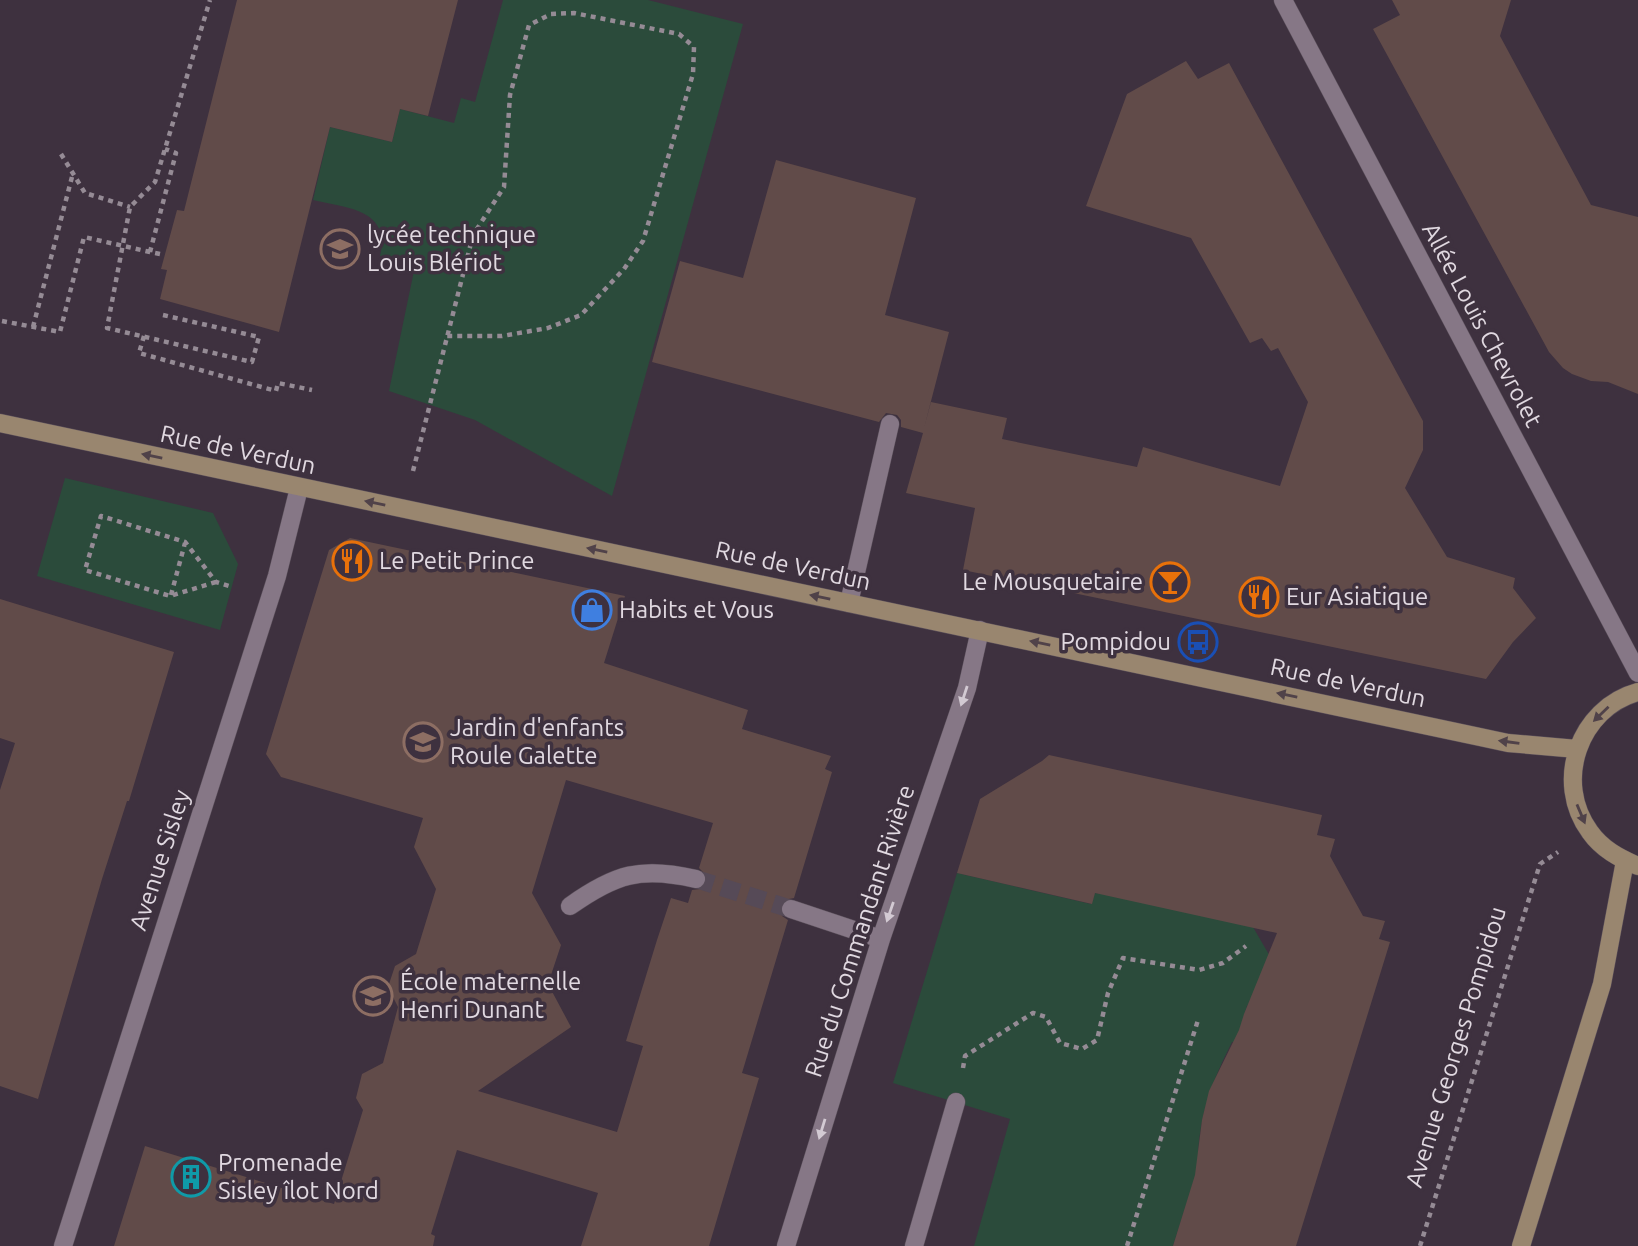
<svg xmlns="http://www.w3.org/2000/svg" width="1638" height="1246" viewBox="0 0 1638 1246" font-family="Ubuntu,sans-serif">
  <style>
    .green { fill: #2b4b3b }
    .building { fill: #614b49; fill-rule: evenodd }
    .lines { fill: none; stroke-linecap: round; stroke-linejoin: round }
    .street-tunnel { stroke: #564a57; stroke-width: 18; stroke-dasharray: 18 9; stroke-linecap: butt }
    .lane-casing { stroke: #5a4f5a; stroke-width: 19 }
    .street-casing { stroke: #5a4f5a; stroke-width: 19 }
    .secondary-casing { stroke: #5a4f5a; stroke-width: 19 }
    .path { stroke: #958b95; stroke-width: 4.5; stroke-dasharray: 5 5; stroke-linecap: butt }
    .lane { stroke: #867786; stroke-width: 18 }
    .street { stroke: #867786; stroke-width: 18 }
    .secondary { stroke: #99866f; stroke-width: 18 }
    .oneway { fill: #504249 }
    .oneway2 { fill: #d3cad3 }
    .labels { text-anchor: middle; stroke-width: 7; stroke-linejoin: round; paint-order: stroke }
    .poi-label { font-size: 24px; fill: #e1d9e1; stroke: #3e313f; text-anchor: start }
    .street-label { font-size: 24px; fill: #e1d9e1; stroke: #3e313f }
  </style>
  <rect width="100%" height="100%" fill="#3e313f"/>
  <path class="green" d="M 503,0 L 648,0 L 743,24 L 612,496 L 475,420 L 389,391 L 415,266 L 380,256 C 391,209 347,208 313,200 L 330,127 L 392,142 L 400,109 L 454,123 L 461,98 L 475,102 Z
    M 65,478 L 213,513 L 238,564 L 220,630 L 37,576 Z
    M 957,873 L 1091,904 L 1095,893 L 1246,915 L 1275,965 L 1247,1006 L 1236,1043 L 1232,1042 L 1229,1048 C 1212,1082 1200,1115 1198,1153 L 1202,1155 L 1173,1246 L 974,1246 L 1010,1119 L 893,1083 Z"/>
  <path class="building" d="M 237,0 L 458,0 L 428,116 L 400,109 L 392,142 L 330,127 L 279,332 L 160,299 L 167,270 L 161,269 L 177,210 L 184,211 Z
    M 1392,0 L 1511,0 L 1500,36 L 1591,205 L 1638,217 L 1638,394 L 1608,382 L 1591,381 L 1572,374 L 1563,368 L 1549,352 L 1373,29 L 1400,15 Z
    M 1186,61 L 1198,79 L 1229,63 L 1423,421 L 1423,450 L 1405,488 L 1447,557 L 1515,578 L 1513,588 L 1536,618 L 1513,642 L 1486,679 L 963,570 L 975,508 L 906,493 L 923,433 L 901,427 L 901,420 L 897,415 L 886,413 L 879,422 L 652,362 L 680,261 L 743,278 L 776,160 L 916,198 L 885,315 L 949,332 L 924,428 L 931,402 L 1007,418 L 1002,439 L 1137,467 L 1143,447 L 1280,486 L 1308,402 L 1278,348 L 1271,351 L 1262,338 L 1250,343 L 1191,238 L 1086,206 L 1127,94 Z
    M 350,538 L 625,596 L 604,663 L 748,710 L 742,729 L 831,756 L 825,769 L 832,772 L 794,898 L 784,900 L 780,906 L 782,916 L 788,920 L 742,1073 L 759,1078 L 709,1246 L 581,1246 L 598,1193 L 457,1150 L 431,1234 L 435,1236 L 433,1246 L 114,1246 L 145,1146 L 334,1204 L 363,1110 L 356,1098 L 362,1074 L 383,1063 L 398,1007 L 388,987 L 395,966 L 416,954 L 436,889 L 414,847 L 423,818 L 281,777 L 266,754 L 329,550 ZM 566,780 L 713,823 L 699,868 L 706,875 L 707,882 L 700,889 L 692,890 L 688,903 L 671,898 L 657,940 L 626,1041 L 643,1046 L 617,1132 L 478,1091 L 571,1027 L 548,984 L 561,945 L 532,893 Z
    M 0,599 L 174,652 L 129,801 L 127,801 L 102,879 L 38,1099 L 0,1086 L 0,790 L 15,743 L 0,738 Z
    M 1049,755 L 1322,815 L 1317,835 L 1335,839 L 1330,856 L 1363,916 L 1385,921 L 1379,939 L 1390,942 L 1296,1246 L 1173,1246 L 1195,1175 L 1202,1120 L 1209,1091 L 1239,1030 L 1244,1014 L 1277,933 L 1095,893 L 1092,904 L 957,873 L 980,799 L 1042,761 Z"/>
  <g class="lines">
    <path class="street-tunnel" d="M 696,879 L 791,909"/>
    <g class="lane-casing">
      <path id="lane" d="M 849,603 L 890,424
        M 914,1246 L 956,1102"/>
    </g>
    <g class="street-casing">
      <path id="street" d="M 1283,0 L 1638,673
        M 570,906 C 615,874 641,866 696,879
        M 791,909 L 881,939
        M 63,1246 L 277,576 L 299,488
        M 786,1246 L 881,939 L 967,688 L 980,630"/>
    </g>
    <g class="secondary-casing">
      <path id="secondary" d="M 0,423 L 1480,737 L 1508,743 L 1577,749
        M 1638,692 C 1579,708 1553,782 1590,832 C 1602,849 1619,858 1638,866
        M 1521,1246 L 1602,984 L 1625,861"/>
    </g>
    <path class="path" d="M 61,154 L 85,193 L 130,207
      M 160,254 L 150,252 L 176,153 L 165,149
      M 163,315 L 259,337 L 252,362 L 107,328 L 130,207 L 155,182 L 210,0
      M 2,321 L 60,332 L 84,237 L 150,252
      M 33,327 L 73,173
      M 144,336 L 139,353 L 276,391 L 278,383 L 312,390
      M 413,471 L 473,235 L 504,187 L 510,95 L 529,25 L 551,14 L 574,13 L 679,34 L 694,47 L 693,74 L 643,241 L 624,269 L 581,315 L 548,328 L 502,336 L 447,336
      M 216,582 L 170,596 L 85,570 L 101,516 L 185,542 L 216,582 L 232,587
      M 171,595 L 185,543
      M 963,1068 L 965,1056 L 1033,1013 L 1046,1017 L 1060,1043 L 1082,1049 L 1097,1040 L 1108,993 L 1123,958 L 1199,970 L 1223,963 L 1246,946
      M 1127,1246 L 1198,1020
      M 1420,1246 L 1540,864 L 1558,852"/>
    <use href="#lane" class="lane"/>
    <use href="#street" class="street"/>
    <use href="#secondary" class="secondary"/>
  </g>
  <defs><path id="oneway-solid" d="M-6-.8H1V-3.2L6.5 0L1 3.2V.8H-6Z" transform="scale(1.75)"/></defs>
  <g class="oneway">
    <use href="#oneway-solid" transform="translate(152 456) rotate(-168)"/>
    <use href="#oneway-solid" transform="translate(375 503) rotate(-168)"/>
    <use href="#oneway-solid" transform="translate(597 550) rotate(-168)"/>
    <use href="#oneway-solid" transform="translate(820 597) rotate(-168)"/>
    <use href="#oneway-solid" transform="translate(1040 643) rotate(-168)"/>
    <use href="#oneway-solid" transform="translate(1287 695) rotate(-168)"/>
    <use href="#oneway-solid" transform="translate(1601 714) rotate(136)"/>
    <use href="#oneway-solid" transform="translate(1509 742) rotate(-172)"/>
    <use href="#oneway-solid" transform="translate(1581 814) rotate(67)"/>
  </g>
  <g class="oneway2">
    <use href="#oneway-solid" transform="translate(964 696) rotate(108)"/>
    <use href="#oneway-solid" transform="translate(890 912) rotate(109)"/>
    <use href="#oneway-solid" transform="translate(822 1129) rotate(107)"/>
  </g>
  <defs>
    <g id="school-ring" transform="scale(2.0125)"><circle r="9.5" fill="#3e313f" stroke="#8d6e63" stroke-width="1.5"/><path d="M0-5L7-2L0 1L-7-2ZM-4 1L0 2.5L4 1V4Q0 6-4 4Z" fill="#8d6e63"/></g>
    <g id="restaurant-ring" transform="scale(2.0125)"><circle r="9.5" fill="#3e313f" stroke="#e8710a" stroke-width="1.5"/><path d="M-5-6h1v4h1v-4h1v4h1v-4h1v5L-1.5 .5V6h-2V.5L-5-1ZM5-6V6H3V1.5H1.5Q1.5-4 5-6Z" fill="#e8710a"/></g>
    <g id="bar-ring" transform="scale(2.0125)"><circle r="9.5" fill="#3e313f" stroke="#e8710a" stroke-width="1.5"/><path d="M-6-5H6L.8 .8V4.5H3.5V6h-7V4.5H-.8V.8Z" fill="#e8710a"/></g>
    <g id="shop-ring" transform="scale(2.0125)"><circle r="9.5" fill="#3e313f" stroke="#3f7fe0" stroke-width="1.5"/><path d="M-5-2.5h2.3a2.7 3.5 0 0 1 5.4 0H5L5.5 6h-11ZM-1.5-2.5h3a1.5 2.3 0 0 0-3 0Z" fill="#3f7fe0"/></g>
    <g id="bus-ring" transform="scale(2.0125)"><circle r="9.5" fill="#3e313f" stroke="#1a4fb4" stroke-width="1.5"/><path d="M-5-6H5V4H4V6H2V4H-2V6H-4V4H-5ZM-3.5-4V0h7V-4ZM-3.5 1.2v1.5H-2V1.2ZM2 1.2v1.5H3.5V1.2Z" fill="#1a4fb4"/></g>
    <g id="building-ring" transform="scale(2.0125)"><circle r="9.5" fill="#3e313f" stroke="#0f9aa8" stroke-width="1.5"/><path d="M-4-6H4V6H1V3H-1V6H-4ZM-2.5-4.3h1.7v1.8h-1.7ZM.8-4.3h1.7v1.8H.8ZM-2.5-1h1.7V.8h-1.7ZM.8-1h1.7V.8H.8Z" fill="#0f9aa8"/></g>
  </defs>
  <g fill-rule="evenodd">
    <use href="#school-ring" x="340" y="249"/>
    <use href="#restaurant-ring" x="352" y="561"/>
    <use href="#bar-ring" x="1170" y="582"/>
    <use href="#restaurant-ring" x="1259" y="597"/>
    <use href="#shop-ring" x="592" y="610"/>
    <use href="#bus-ring" x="1198" y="642"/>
    <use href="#school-ring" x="423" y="742"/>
    <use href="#school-ring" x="373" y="996"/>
    <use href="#building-ring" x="191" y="1177"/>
  </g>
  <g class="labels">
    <g class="poi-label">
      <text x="367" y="243">lycée technique<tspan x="367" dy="28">Louis Blériot</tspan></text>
      <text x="379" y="569">Le Petit Prince</text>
      <text x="1143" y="590" text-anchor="end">Le Mousquetaire</text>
      <text x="1286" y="605">Eur Asiatique</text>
      <text x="619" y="618">Habits et Vous</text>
      <text x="1171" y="650" text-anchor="end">Pompidou</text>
      <text x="450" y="736">Jardin d'enfants<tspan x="450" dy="28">Roule Galette</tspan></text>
      <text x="400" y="990">École maternelle<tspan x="400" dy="28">Henri Dunant</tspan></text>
      <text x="218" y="1171">Promenade<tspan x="218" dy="28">Sisley îlot Nord</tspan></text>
    </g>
    <g class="street-label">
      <text transform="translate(1482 325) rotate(62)" y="8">Allée Louis Chevrolet</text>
      <text transform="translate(238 450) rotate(12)" y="8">Rue de Verdun</text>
      <text transform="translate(793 566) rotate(12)" y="8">Rue de Verdun</text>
      <text transform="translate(1348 683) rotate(12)" y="8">Rue de Verdun</text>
      <text transform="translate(160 860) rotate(-72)" y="8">Avenue Sisley</text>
      <text transform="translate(860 931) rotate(-72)" y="8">Rue du Commandant Rivière</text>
      <text transform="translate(1456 1047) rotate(-73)" y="8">Avenue Georges Pompidou</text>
    </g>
  </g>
</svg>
